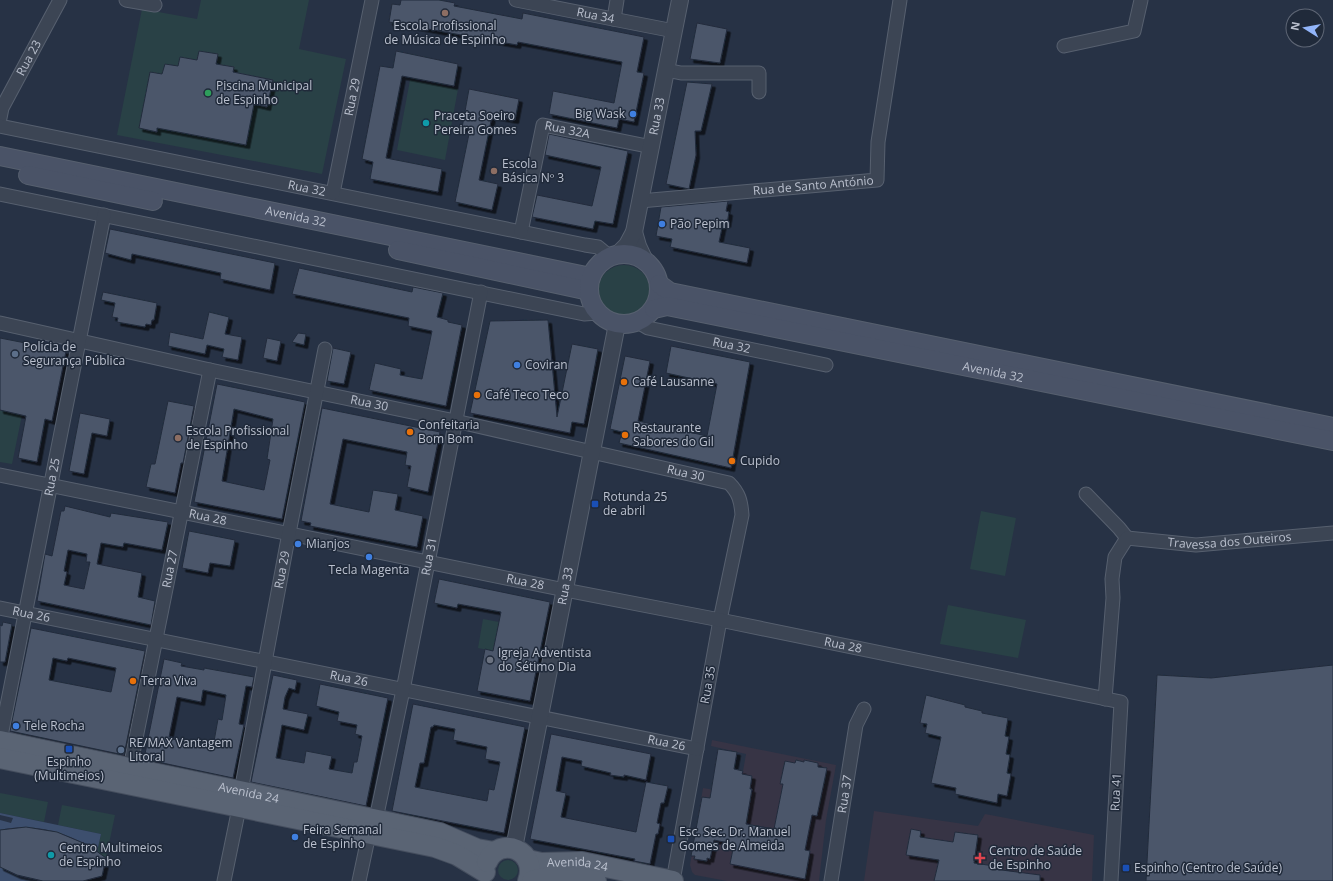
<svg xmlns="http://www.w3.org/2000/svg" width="1333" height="881" viewBox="0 0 1333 881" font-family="'Open Sans',sans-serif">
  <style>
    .medical { fill: #373445 }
    .green { fill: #294146 }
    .water { fill: #3d4f6e }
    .building { fill: #4b566b; stroke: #222c3c; fill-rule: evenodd; filter: url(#shadow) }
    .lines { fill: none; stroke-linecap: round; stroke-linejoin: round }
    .minor-casing { stroke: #57606f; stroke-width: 15 }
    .tertiary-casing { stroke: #57606f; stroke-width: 18 }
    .secondary-casing { stroke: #57606f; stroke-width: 20 }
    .primary-casing { stroke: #454e5e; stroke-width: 22 }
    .minor { stroke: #3c4554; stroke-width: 13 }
    .tertiary { stroke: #3c4554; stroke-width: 16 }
    .secondary { stroke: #4a5367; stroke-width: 18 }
    .primary { stroke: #5a6474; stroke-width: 20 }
    .education-dot { fill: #8d6e63; stroke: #202a3a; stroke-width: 1.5 }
    .leisure-dot { fill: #2e9e5b; stroke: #202a3a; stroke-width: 1.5 }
    .shop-dot { fill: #3f7fe0; stroke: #202a3a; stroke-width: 1.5 }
    .culture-dot { fill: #0f9aa8; stroke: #202a3a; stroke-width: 1.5 }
    .service-dot { fill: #5c6f8a; stroke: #202a3a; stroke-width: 1.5 }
    .food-dot { fill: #e8710a; stroke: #202a3a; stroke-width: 1.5 }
    .transit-dot { fill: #1a4fb4; stroke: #202a3a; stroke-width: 1.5 }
    .worship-dot { fill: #6b7280; stroke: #202a3a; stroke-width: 1.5 }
    .health-dot { fill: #e0444e; stroke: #202a3a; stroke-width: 1.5 }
    .labels { text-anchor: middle; stroke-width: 3; stroke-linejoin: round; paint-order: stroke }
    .street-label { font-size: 12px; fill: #bac0ce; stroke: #202a3a }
    .poi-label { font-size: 12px; fill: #bac0ce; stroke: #202a3a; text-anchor: start }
  </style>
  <defs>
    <filter id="shadow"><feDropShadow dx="3.5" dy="3.5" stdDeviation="0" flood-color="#0009"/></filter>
  </defs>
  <rect width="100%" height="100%" fill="#273245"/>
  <path class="medical" d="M 712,740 L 836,765 L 826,820 L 819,881 L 727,881 L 695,875 L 692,872 L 690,865 L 703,788 L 739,794 L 746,754 L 711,746 Z
    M 874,811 L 978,826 L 985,814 L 1094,835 L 1092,881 L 864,881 Z"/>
  <path class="green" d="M 201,0 L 309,0 L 299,49 L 346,59 L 322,174 L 117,135 L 142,9 L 197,19 Z
    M 410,80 L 458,89 L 445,160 L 397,150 Z
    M598 291a26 26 0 1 1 52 0a26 26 0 1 1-52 0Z
    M 0,410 L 22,415 L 12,464 L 0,462 Z
    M 981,511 L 1016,518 L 1005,576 L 970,569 Z
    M 948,605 L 1026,620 L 1018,658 L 940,644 Z
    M 483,619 L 499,622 L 493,651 L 478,648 Z
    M 0,793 L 48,802 L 44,822 L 0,813 Z
    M 62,805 L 115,815 L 106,858 L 97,852 L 101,834 L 58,825 Z
    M498 870a10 10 0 1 1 20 0a10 10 0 1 1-20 0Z"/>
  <path class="water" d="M 0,813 L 101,834 L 97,852 C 70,832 33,822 0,830 L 0,820 L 11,823 L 13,818 L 0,815 Z
    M 0,867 L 17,875 L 43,881 L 0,881 Z"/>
  <path class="building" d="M 401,0 L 439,0 L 455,3 L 454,6 L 522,19 L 523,13 L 644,37 L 637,72 L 644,73 L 634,122 L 619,119 L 617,128 L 549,114 L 553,91 L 614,103 L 622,62 L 518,42 L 517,45 L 389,22 L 392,4 L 400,5 Z
    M 697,23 L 727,29 L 720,63 L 690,59 Z
    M 199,51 L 218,54 L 216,64 L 234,67 L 233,72 L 273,80 L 267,107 L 254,104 L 246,145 L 157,128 L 157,132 L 139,128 L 150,72 L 162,74 L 165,64 L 178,66 L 180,57 L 197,60 Z
    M 396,51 L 458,64 L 454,86 L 402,76 L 386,158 L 442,169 L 438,192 L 370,179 L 373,162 L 362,159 L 380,66 L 393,68 Z
    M 687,82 L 712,84 L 701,131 L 695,131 L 696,155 L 689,189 L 666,184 Z
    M 469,89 L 519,99 L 515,120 L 492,116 L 479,180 L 498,184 L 492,210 L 455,202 L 470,129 L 462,128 Z
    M 549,134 L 628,151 L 613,224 L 595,221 L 593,229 L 532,217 L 537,195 L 592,206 L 601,167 L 545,155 Z
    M 728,201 L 726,211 L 729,212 L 727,224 L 723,223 L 719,242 L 750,248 L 747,263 L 670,247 L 672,239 L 656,236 L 661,207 Z
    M 110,229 L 275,263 L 270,290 L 220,279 L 221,273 L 132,254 L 131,260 L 105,253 Z
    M 299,268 L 412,292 L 413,287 L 443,293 L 437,317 L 448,320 L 448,322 L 462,325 L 446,406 L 369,390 L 375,363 L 401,369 L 400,375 L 422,379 L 432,331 L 408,326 L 409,318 L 292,294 Z
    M 103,292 L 157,303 L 154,320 L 152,320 L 151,325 L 146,324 L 145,327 L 117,322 L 118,318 L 112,317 L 115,303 L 101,300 Z
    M 209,312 L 229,317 L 225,334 L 242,337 L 238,360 L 222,357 L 224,349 L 207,345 L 205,354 L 168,346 L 170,332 L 203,339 Z
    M 548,320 L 557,417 L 572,344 L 598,349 L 584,424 L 572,422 L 570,433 L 470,413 L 490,321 Z
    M 298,333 L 306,334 L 304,345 L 292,342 Z
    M 0,338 L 66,351 L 52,421 L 45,419 L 37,462 L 18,458 L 26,416 L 0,410 Z
    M 267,338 L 281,341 L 277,361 L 263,358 Z
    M 671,346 L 750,362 L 731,468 L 619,443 L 622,432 L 610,429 L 625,356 L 650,361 L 638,421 L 707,436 L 717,384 L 666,373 Z
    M 333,348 L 351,352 L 344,384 L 327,381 Z
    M 217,384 L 305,402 L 282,519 L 194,502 ZM 234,409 L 273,419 L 267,459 L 270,460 L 264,490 L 222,481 Z
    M 168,401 L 194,406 L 183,463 L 181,463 L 175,493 L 146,487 L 151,464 L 155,464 Z
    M 322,408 L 440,432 L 428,492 L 407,487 L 411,466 L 405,465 L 407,452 L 343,439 L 330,504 L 369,512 L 373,490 L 398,494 L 395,510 L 423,516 L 417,547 L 310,526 L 311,523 L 301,521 Z
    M 80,413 L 110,419 L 107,436 L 92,433 L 84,474 L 69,471 Z
    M 65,506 L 110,517 L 111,513 L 168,522 L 162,550 L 124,543 L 123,547 L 101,543 L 97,564 L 142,573 L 138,597 L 155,601 L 151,625 L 37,601 L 45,554 L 52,556 L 61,511 L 64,511 ZM 68,550 L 87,554 L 86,562 L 90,562 L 84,589 L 64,585 L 67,572 L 64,571 Z
    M 189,531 L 235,540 L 230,566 L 210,563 L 208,573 L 182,568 Z
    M 439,579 L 550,602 L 530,701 L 477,691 L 485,649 L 493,651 L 501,612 L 458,604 L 457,608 L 434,603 Z
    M 3,622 L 12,624 L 5,662 L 0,662 L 0,625 L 2,626 Z
    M 31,628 L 145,651 L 124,755 L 10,731 ZM 53,658 L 67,661 L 68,658 L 116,668 L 111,692 L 49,680 Z
    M 164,659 L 182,663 L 181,666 L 204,670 L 204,668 L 254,677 L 252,687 L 246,686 L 239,724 L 244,725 L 233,778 L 144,759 ZM 203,690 L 226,695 L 222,720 L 218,719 L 213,747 L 172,739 L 172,737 L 169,737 L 177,697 L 201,702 Z
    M 1333,665 L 1333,881 L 1146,881 L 1157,675 L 1211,678 Z
    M 273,675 L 297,680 L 295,690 L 289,688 L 285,697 L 283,709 L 308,714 L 304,730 L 282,725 L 276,758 L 304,763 L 306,751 L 332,756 L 329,769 L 352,773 L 354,762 L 357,762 L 362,736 L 355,734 L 357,725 L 337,721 L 339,712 L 316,706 L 320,684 L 388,698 L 366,806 L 251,782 Z
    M 926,695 L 965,705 L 965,707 L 982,711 L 982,713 L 1008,718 L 1005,736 L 1009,737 L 1006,754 L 1010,755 L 1007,773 L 1011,774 L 1007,796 L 998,794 L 997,803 L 955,794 L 956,788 L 931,783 L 941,737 L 925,733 L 927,724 L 920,723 Z
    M 413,704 L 525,727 L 504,833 L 392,811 ZM 434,725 L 455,729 L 453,740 L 487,747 L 485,759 L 500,762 L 494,790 L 489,789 L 487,801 L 415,787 L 420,763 L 424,763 L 431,727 L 433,727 Z
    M 551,734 L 651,754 L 646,780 L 624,775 L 624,777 L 610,775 L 611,773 L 581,766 L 582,761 L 562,757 L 556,791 L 566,793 L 561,817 L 636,832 L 646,782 L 668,786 L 664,803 L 661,803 L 657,823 L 660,824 L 658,834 L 656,834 L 650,864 L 634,861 L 635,859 L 530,839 Z
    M 718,749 L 737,752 L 734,769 L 743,771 L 742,774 L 752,776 L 750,789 L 752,789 L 746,824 L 774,829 L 783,784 L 780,784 L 785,761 L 795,763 L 796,760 L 804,762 L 804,760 L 818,763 L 818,767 L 827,768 L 817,816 L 812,815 L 805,850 L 810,851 L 805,879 L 730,864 L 734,844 L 714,840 L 710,859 L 707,858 L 707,861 L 694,859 L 695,856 L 691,856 L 702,797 L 710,798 Z
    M 26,827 L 57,832 L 88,845 L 106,858 L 102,876 L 83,881 L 43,881 L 17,875 L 0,867 L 0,830 Z
    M 911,829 L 921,831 L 920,837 L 953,842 L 955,832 L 978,835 L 974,863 L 994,866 L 994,869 L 1040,875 L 1040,881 L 934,881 L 939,860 L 906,855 Z"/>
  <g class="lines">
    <g class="minor-casing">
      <g id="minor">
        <path d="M 126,0 L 155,5"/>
        <path id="s1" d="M 516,0 L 674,31"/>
        <path d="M 614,19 L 617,0"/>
        <path d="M 1064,46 L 1134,31 L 1141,0"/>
        <path d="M 666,70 L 681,73 L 759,73 L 759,92"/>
        <path id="s2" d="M 0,118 L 2,108 L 60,0"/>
        <path id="s3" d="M 0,126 L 585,245 L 598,247 L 610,257"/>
        <path id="s4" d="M 333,193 L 372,0"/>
        <path d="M 0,194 L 584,314 L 598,313"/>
        <path id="s5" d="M 640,201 L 877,180 L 878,142 L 900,0"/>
        <path id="s6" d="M 521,232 L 543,125 L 652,147"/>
        <path id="s7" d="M 638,322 L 648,328 L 826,365"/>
        <path id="s8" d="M 0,323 L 210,370 L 455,421 L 729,483 C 739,493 741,501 742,515 L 720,620 L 673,881"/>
        <path id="s9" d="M 0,475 L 565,590 L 720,620 L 1121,702 L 1111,881"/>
        <path d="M 1086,494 L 1119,528 L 1127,538"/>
        <path id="s10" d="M 0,608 L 697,749"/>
        <path id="s11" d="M 1105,699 L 1113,598 L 1112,579 L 1115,557 L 1127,538 L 1196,545 L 1333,533"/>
        <path id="s12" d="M 0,741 L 104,215"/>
        <path id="s13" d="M 130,768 L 210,370"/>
        <path id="s14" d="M 241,791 L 289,533 L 325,349"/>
        <path id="s15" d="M 376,819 L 403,690 L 481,292"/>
        <path d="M 224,881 L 239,808"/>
        <path d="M 359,881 L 369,834"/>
        <path id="s16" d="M 831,881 L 856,725 L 864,709"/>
      </g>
    </g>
    <g class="tertiary-casing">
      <g id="tertiary">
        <path d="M 634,232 L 638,246 L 645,261"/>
        <path id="s17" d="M 617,255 L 627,245 L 634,232 L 680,0"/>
        <path id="s18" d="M 514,848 L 617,324"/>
      </g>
    </g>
    <g class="secondary-casing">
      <g id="secondary">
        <path id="s19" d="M 0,156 L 591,277"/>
        <path d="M 28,175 L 153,201"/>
        <path d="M 398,250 L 589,291"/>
        <circle cx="624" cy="289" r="35"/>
        <path d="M 659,284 L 670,292 L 1333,427"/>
        <path id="s20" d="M 654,309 L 667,306 L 1333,441"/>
      </g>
    </g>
    <g class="primary-casing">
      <g id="primary">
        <path id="s21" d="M 0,741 L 440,833 L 477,849 L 494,852"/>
        <path d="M 0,758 L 435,847 L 457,855 L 485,872"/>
        <path id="s22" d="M 528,860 L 541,863 L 582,862 L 673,881"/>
        <path d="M 487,862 C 500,834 539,851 528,881"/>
        <path d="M 532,881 C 553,874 575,877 596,881"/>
      </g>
    </g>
    <use href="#minor" class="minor"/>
    <use href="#tertiary" class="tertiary"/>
    <use href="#secondary" class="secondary"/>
    <use href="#primary" class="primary"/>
  </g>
  <g class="education-dot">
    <circle cx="445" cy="13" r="4"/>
    <circle cx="494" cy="171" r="4"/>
    <circle cx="178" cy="438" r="4"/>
  </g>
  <circle class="leisure-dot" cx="208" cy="93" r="4"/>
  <g class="shop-dot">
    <circle cx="633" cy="114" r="4"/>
    <circle cx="662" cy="224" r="4"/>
    <circle cx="517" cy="365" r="4"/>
    <circle cx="298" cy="544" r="4"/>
    <circle cx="369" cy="557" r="4"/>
    <circle cx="16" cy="726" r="4"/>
    <circle cx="295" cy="837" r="4"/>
  </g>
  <g class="culture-dot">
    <circle cx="426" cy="123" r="4"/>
    <circle cx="51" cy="855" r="4"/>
  </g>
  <g class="service-dot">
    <circle cx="15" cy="354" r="4"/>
    <circle cx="121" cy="750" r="4"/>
  </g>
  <g class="food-dot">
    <circle cx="624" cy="382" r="4"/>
    <circle cx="477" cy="395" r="4"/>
    <circle cx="410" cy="432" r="4"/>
    <circle cx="625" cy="435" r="4"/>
    <circle cx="732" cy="461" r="4"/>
    <circle cx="133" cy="681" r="4"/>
  </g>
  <g class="transit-dot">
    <rect x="591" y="500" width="8" height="8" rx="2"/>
    <rect x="65" y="745" width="8" height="8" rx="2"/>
    <rect x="667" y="835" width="8" height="8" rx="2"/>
    <rect x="1122" y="864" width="8" height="8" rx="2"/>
  </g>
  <circle class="worship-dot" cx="490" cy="660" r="4"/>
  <path class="health-dot" d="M978 852h4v4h4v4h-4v4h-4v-4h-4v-4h4z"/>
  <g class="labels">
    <g class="street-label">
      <text dy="4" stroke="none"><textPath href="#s1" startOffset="81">Rua 34</textPath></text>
      <text dy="4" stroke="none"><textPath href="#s2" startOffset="67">Rua 23</textPath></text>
      <text dy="4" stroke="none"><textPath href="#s4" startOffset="98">Rua 29</textPath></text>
      <text dy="4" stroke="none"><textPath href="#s17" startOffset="147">Rua 33</textPath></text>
      <text dy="4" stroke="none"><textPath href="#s6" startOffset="134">Rua 32A</textPath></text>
      <text dy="4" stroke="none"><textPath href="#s5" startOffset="174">Rua de Santo António</textPath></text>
      <text dy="4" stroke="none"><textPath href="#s3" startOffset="313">Rua 32</textPath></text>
      <text dy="4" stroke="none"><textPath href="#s19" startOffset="302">Avenida 32</textPath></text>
      <text dy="4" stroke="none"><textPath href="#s7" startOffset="97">Rua 32</textPath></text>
      <text dy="4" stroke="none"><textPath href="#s20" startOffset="346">Avenida 32</textPath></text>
      <text dy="4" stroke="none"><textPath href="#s8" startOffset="378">Rua 30</textPath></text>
      <text dy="4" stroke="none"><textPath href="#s8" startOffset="702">Rua 30</textPath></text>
      <text dy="4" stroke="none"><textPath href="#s12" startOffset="269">Rua 25</textPath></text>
      <text dy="4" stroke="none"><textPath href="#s9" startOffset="212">Rua 28</textPath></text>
      <text dy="4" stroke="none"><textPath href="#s11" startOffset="268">Travessa dos Outeiros</textPath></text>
      <text dy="4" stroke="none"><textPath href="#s15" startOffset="268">Rua 31</textPath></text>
      <text dy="4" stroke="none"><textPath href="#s13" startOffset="203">Rua 27</textPath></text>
      <text dy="4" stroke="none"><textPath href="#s14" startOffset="225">Rua 29</textPath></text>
      <text dy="4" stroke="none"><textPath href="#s9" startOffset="536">Rua 28</textPath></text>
      <text dy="4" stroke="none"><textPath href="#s18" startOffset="267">Rua 33</textPath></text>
      <text dy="4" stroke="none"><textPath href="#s10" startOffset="32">Rua 26</textPath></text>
      <text dy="4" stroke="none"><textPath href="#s9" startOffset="860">Rua 28</textPath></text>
      <text dy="4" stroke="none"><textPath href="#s10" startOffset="356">Rua 26</textPath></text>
      <text transform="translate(708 685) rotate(-80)" y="4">Rua 35</text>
      <text dy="4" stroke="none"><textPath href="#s10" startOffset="680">Rua 26</textPath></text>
      <text dy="4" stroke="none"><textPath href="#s21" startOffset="254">Avenida 24</textPath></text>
      <text transform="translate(1116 792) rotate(-87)" y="4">Rua 41</text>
      <text dy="4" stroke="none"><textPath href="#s16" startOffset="88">Rua 37</textPath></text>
      <text dy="4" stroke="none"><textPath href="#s22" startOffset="50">Avenida 24</textPath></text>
    </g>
    <g class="poi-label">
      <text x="445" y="30" text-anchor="middle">Escola Profissional<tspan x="445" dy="14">de Música de Espinho</tspan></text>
      <text x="216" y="90">Piscina Municipal<tspan x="216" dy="14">de Espinho</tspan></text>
      <text x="625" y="118" text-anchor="end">Big Wask</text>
      <text x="434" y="120">Praceta Soeiro<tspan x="434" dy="14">Pereira Gomes</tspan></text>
      <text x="502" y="168">Escola<tspan x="502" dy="14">Básica Nº 3</tspan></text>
      <text x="670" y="228">Pão Pepim</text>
      <text x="23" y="351">Polícia de<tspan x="23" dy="14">Segurança Pública</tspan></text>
      <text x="525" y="369">Coviran</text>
      <text x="632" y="386">Café Lausanne</text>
      <text x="485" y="399">Café Teco Teco</text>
      <text x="418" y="429">Confeitaria<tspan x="418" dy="14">Bom Bom</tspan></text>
      <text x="633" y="432">Restaurante<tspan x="633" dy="14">Sabores do Gil</tspan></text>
      <text x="186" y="435">Escola Profissional<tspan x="186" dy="14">de Espinho</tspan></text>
      <text x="740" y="465">Cupido</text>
      <text x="603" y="501">Rotunda 25<tspan x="603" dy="14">de abril</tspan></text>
      <text x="306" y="548">Mianjos</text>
      <text x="369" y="574" text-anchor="middle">Tecla Magenta</text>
      <text x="498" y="657">Igreja Adventista<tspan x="498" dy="14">do Sétimo Dia</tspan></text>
      <text x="141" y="685">Terra Viva</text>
      <text x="24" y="730">Tele Rocha</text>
      <text x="129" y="747">RE/MAX Vantagem<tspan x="129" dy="14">Litoral</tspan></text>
      <text x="69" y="766" text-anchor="middle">Espinho<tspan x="69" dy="14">(Multimeios)</tspan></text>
      <text x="303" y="834">Feira Semanal<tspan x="303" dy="14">de Espinho</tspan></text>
      <text x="679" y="836">Esc. Sec. Dr. Manuel<tspan x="679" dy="14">Gomes de Almeida</tspan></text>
      <text x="59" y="852">Centro Multimeios<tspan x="59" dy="14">de Espinho</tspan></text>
      <text x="989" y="855">Centro de Saúde<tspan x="989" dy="14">de Espinho</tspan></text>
      <text x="1134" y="872">Espinho (Centro de Saúde)</text>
    </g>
  </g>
  <g transform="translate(1305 28) rotate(281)"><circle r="19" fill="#202a3a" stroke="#5e6675"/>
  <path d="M0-3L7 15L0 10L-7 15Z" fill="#92b5fa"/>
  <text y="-6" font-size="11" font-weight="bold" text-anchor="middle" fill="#bac0ce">N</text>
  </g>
</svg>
